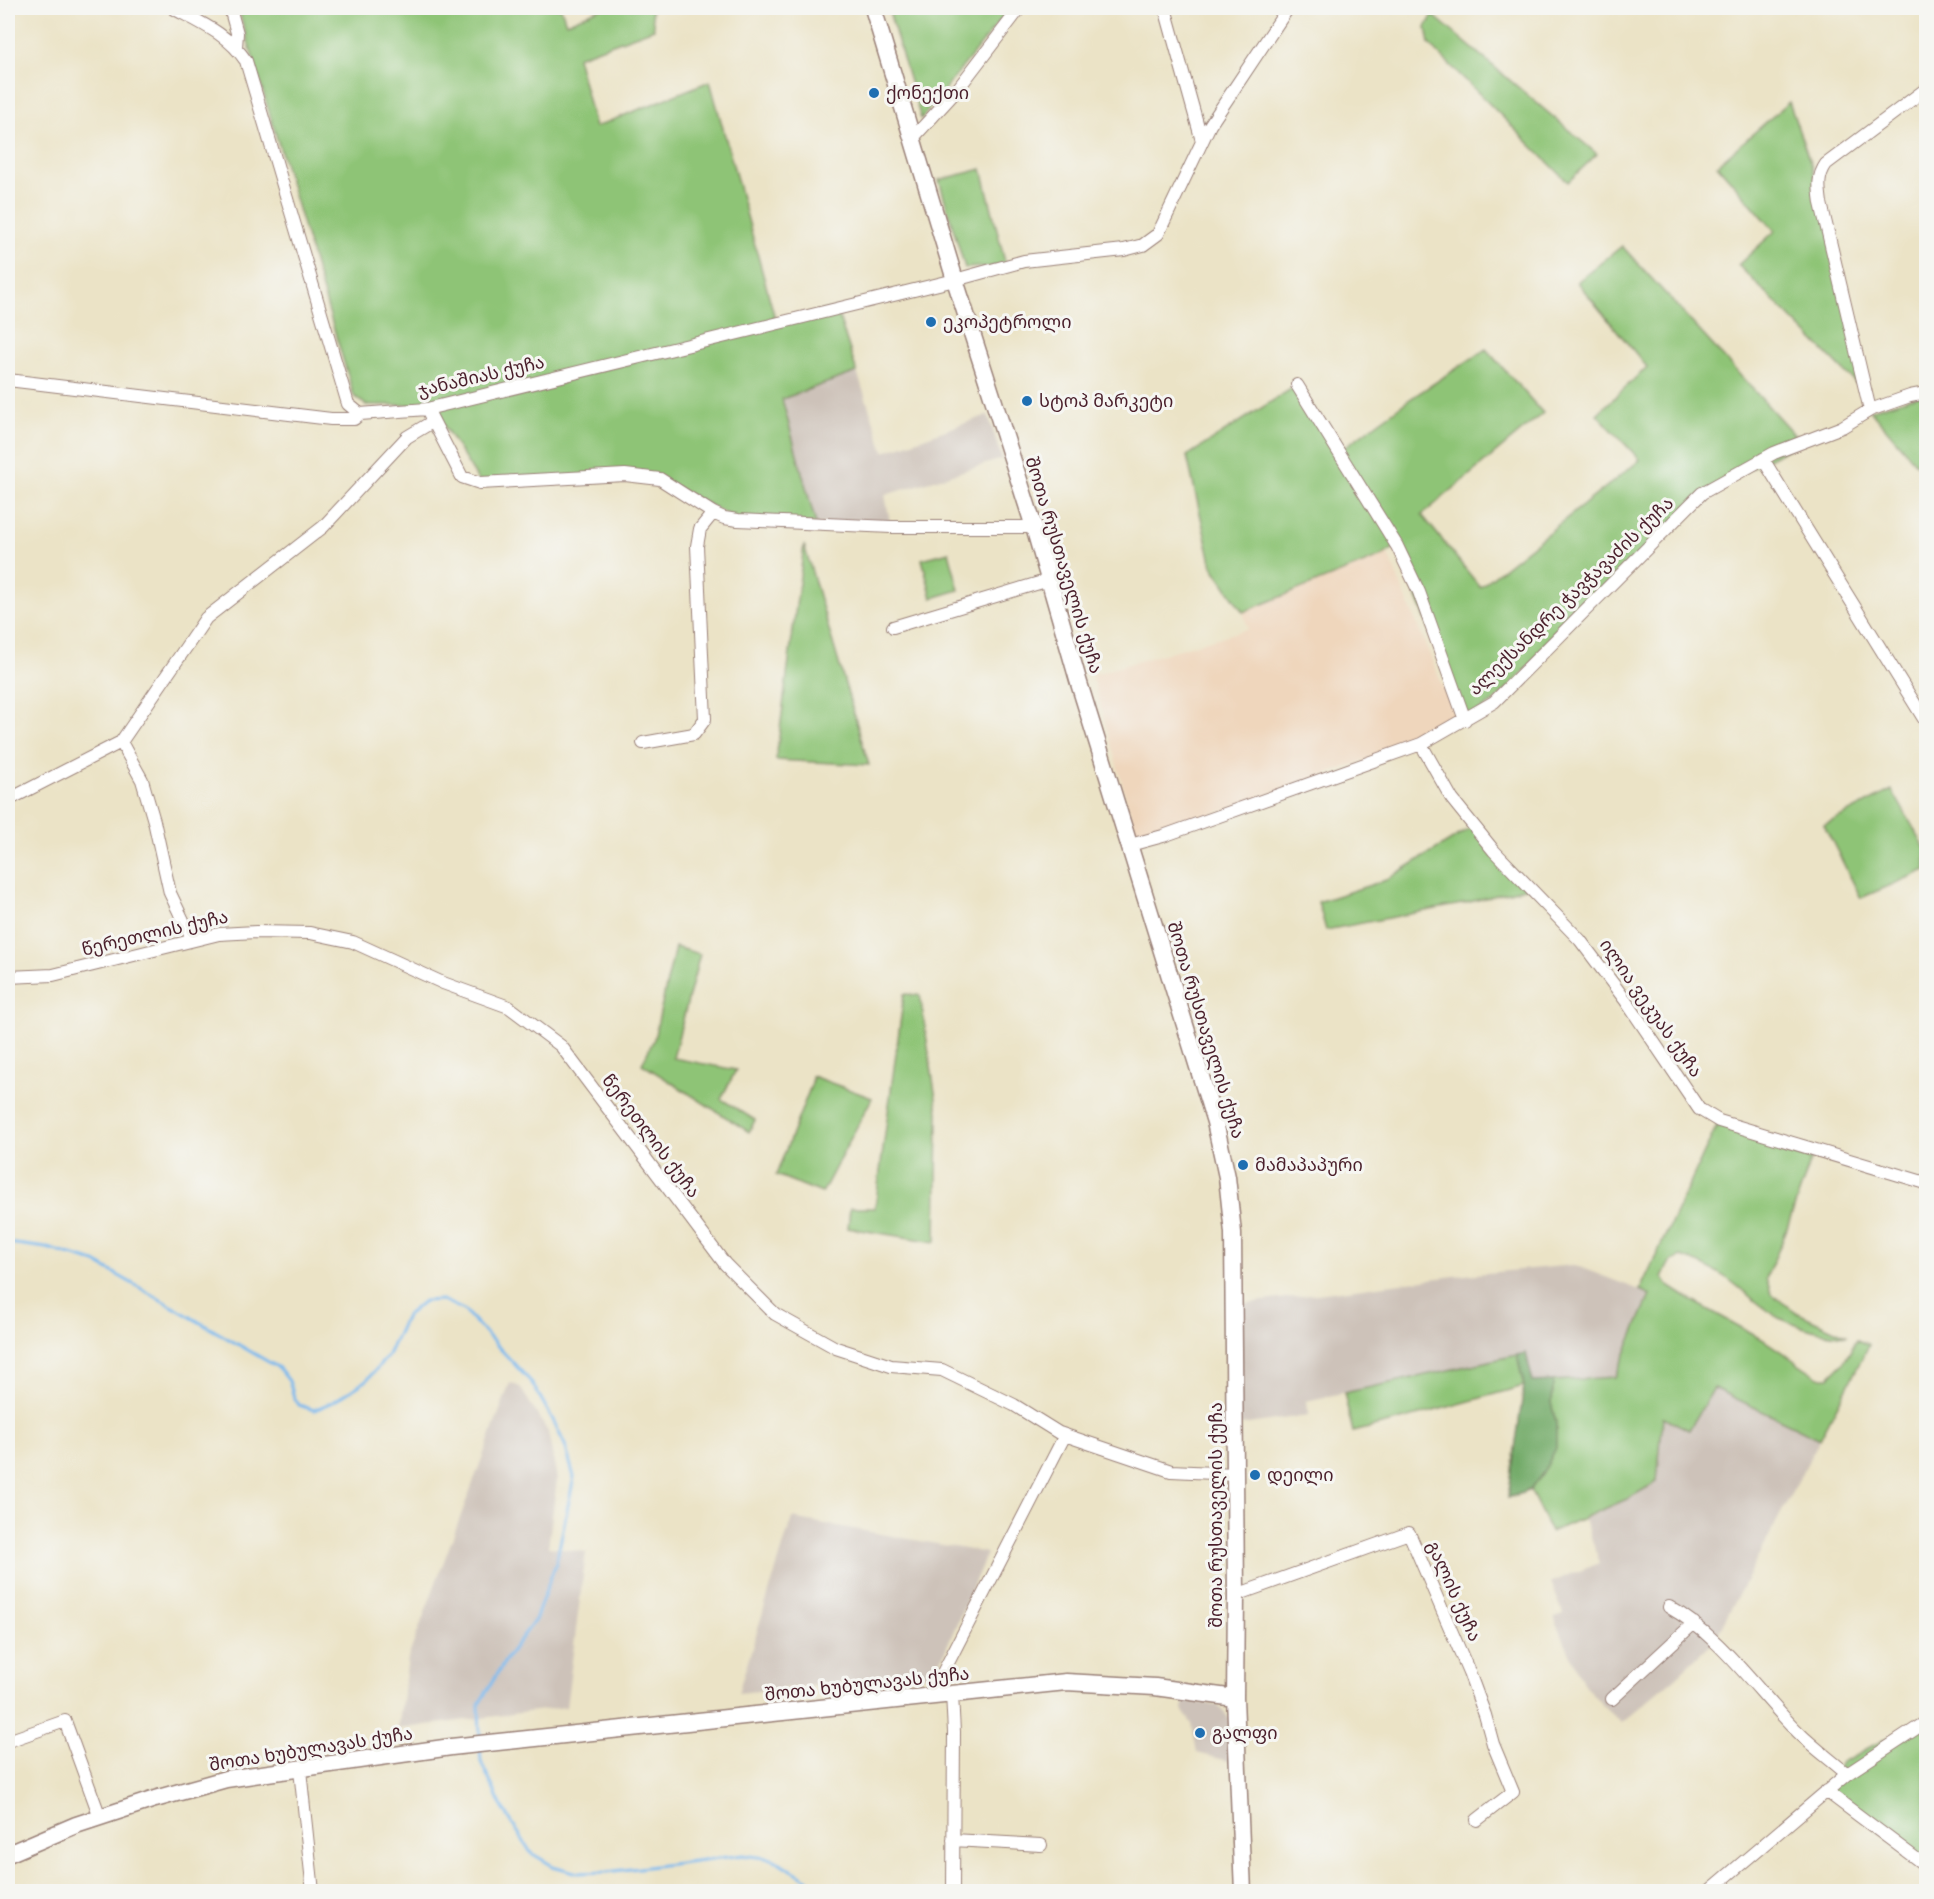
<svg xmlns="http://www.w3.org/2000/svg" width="1934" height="1899" viewBox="0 0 1934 1899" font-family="Sriracha,'Noto Sans Georgian',sans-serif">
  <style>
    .built { fill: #efd6bc }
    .industrial { fill: #cdc2b9 }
    .green { fill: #8ec476; stroke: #6c7250; stroke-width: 1.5 }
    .forest { fill: #72aa67; stroke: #5e6449; stroke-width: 1.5 }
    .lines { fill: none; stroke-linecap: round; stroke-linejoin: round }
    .stream { stroke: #7ab9ee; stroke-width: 3 }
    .minor-casing { stroke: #9a8178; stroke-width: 14 }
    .secondary-casing { stroke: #9a8178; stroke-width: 19 }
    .minor { stroke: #fff; stroke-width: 12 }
    .secondary { stroke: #fff; stroke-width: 16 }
    .poi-dot { fill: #1f6fb2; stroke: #f6f6f2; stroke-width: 2 }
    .labels { text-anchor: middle; stroke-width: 6; stroke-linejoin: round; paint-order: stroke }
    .poi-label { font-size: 18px; fill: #4a1f2b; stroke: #f6f6f2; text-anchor: start }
    .street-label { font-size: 18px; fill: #4a1f2b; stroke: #f6f6f2 }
  </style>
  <rect width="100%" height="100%" fill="#f6f6f2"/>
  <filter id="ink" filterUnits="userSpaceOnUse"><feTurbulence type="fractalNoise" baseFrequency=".0167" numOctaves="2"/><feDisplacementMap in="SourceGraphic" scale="12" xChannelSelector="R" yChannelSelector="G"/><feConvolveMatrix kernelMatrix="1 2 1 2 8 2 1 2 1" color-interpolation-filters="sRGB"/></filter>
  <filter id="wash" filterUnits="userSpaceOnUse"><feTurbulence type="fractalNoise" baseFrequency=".008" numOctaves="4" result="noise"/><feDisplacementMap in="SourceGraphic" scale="24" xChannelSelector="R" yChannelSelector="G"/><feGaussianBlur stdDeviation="1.35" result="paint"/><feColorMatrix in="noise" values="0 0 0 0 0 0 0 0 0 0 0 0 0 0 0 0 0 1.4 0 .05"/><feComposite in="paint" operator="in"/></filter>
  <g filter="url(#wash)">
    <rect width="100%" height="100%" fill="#ebe3c6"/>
    <path class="built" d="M 1387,552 L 1456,718 L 1421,741 L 1167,830 L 1137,837 L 1092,675 L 1248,629 L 1243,612 Z"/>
    <path class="industrial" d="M 857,372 L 884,452 L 988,415 L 1002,459 L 885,495 L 891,527 L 816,524 L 782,399 Z
      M 1574,1265 L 1650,1294 L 1615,1377 L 1533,1382 L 1525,1353 L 1306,1401 L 1309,1415 L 1235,1426 L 1234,1305 L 1454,1276 Z
      M 510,1383 L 520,1387 L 548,1432 L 557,1479 L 548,1547 L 586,1552 L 566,1707 L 398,1729 L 408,1658 Z
      M 1714,1388 L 1820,1439 L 1714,1641 L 1675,1678 L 1622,1723 L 1602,1705 L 1583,1683 L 1554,1617 L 1563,1614 L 1551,1582 L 1600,1563 L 1584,1519 L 1627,1499 L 1663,1416 Z
      M 792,1518 L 987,1553 L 935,1674 L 738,1693 Z
      M 1184,1700 L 1217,1705 L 1229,1718 L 1232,1762 L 1197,1753 L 1192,1724 L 1182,1710 Z"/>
    <path class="green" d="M 238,8 L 561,8 L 566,23 L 602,8 L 651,8 L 654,29 L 577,57 L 595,127 L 710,81 L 776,322 L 836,308 L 857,372 L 782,399 L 816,524 L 738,520 L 660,479 L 480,483 L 431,405 L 366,405 L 354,396 Z
      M 888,8 L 1013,8 L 1010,8 L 921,119 Z
      M 1433,15 L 1597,154 L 1568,182 L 1429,44 L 1426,27 Z
      M 1789,102 L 1818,185 L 1868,395 L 1738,265 L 1775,231 L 1717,165 Z
      M 982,169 L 1006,266 L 965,268 L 939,180 Z
      M 1622,246 L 1801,442 L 1702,493 L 1494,702 L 1465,720 L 1397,546 L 1382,556 L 1243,612 L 1212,566 L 1187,456 L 1297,385 L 1339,451 L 1410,399 L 1486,349 L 1543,413 L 1422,515 L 1480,587 L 1640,460 L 1597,414 L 1647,367 L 1577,282 Z
      M 1926,393 L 1926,475 L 1870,410 Z
      M 804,545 L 869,765 L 776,760 Z
      M 949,552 L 959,590 L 932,598 L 922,559 Z
      M 1892,790 L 1926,850 L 1926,870 L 1861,898 L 1824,825 Z
      M 1474,826 L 1528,887 L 1462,904 L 1326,930 L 1318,902 L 1386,880 Z
      M 675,947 L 700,954 L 673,1058 L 736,1070 L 721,1099 L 755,1120 L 749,1132 L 642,1064 L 654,1039 Z
      M 904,994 L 920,995 L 938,1112 L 936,1242 L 848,1228 L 850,1208 L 875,1208 Z
      M 812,1076 L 872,1098 L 822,1193 L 776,1175 L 812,1083 Z
      M 1719,1121 L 1815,1149 L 1782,1242 L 1766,1278 L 1771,1293 L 1782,1302 L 1798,1313 L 1848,1336 C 1825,1334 1800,1328 1780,1318 C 1761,1308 1745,1291 1728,1279 C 1713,1269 1698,1262 1681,1257 L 1670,1262 L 1662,1277 L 1667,1285 L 1684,1296 L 1762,1339 L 1819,1377 L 1829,1377 L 1843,1363 L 1857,1340 L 1869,1345 L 1820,1439 L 1714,1388 L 1689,1430 L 1663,1417 L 1657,1482 L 1627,1499 L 1551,1532 L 1530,1490 L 1543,1473 L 1556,1423 L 1552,1407 L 1553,1381 L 1615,1377 L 1650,1295 L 1640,1290 Z
      M 1517,1355 L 1524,1386 L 1405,1419 L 1353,1432 L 1344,1393 Z
      M 1926,1718 L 1926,1866 L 1826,1791 L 1841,1762 Z"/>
    <path class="forest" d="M 1526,1353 L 1533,1382 L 1553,1381 L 1552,1407 L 1556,1423 L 1556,1448 L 1543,1473 L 1530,1490 L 1508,1498 L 1524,1386 L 1517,1355 Z"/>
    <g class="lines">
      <path class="stream" d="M 8,1243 L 47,1248 L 95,1262 L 279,1368 L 289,1381 L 294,1397 L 299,1405 L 314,1410 L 333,1402 L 366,1381 L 387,1357 L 406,1316 L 424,1301 L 442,1300 L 464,1310 L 532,1383 L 552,1418 L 565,1445 L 574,1477 L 556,1563 L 535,1620 L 508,1656 L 479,1704 L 480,1739
        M 480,1749 L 481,1762 L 501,1805 L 531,1853 L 553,1866 L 578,1873 L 607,1872 L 743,1855 L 773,1859 L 814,1883 L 821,1892"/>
    </g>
  </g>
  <g filter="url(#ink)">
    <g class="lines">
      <g class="minor-casing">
        <path id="minor" d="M 173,8 C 201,23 228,34 246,61 L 348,404 L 360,414
          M 230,8 L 237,33 L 236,47
          M 1165,8 L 1202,141
          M 912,139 L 957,90 L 1020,8
          M 8,380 L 331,419 L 354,419 L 360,414 L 427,409 L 955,280 L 1024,261 L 1124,250 L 1143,245 L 1158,234 L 1210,125 L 1288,8
          M 1297,385 L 1397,546 L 1419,592 L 1465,720
          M 427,409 L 462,477 L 480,483 L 625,475 L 660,479 L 713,513 L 724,518 L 738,520 L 891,527 L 1034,527
          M 1870,410 L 1821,203 C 1819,188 1817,177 1826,164 L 1926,89
          M 1763,459 L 1926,722
          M 893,627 L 1049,580
          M 121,742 L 142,780 L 154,821 L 170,893 L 192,939
          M 643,743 L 694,734 L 705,719 L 697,546 L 700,529 L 713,513
          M 1421,744 L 1452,799 L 1494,851 L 1580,940 L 1626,1001 L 1699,1109 L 1719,1121 L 1926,1183
          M 8,800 L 121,742 L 206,618 L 323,527 L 407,437 L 432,422
          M 1130,845 L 1163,836 L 1421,744 L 1494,702 L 1702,493 L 1774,453 L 1842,427 L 1870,410 L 1910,396 L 1926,393
          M 8,977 L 53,975 L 219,934 L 256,932 L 310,933 L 353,942 L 443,983 L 509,1007 L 561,1046 L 725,1264 L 775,1314 L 836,1348 L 891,1366 L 942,1370 L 1014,1405 L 1059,1433 L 1171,1471 L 1235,1474
          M 1236,1595 L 1409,1533 L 1469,1672 L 1485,1715 L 1493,1744 L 1513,1792 L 1477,1820
          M 1669,1607 C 1720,1635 1757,1691 1798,1732 C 1813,1747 1831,1760 1847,1774
          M 952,1694 L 954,1732 L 953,1892
          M 931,1696 L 1065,1435
          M 1612,1699 L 1694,1623
          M 8,1741 L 65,1721 L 100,1817
          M 300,1770 L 313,1892
          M 1826,1791 L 1926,1866
          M 953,1840 L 1041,1845
          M 1708,1892 L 1847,1774 L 1926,1722"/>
      </g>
      <g class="secondary-casing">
        <path id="secondary" d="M 873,8 L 955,280 L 1034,527 L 1078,680 L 1215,1122 L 1227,1177 L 1233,1233 L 1236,1595 L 1235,1698 L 1243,1892
          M 8,1854 L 76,1825 L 155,1799 L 226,1779 L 451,1747 L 1066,1682 L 1155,1687 L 1235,1698"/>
      </g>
      <use href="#minor" class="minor"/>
      <use href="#secondary" class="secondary"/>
    </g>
  </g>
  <g class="poi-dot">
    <circle cx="874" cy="93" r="6"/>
    <circle cx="931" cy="322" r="6"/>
    <circle cx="1027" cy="401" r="6"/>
    <circle cx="1243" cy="1165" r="6"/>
    <circle cx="1255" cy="1475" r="6"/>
    <circle cx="1200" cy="1733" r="6"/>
  </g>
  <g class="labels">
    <g class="poi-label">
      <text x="886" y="99">ქონექთი</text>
      <text x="943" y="328">ეკოპეტროლი</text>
      <text x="1039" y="407">სტოპ მარკეტი</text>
      <text x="1255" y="1171">მამაპაპური</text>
      <text x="1267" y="1481">დეილი</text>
      <text x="1212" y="1739">გალფი</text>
    </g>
    <g class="street-label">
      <text transform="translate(481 376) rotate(-13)" y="6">ჯანაშიას ქუჩა</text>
      <text transform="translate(1064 565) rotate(73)" y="6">შოთა რუსთაველის ქუჩა</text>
      <text transform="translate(1571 596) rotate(-44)" y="6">ალექსანდრე ჭავჭავაძის ქუჩა</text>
      <text transform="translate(155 933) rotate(-13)" y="6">წერეთლის ქუჩა</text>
      <text transform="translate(1651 1008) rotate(55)" y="6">ილია ვეკუას ქუჩა</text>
      <text transform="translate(1206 1030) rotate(73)" y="6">შოთა რუსთაველის ქუჩა</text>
      <text transform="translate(651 1136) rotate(53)" y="6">წერეთლის ქუჩა</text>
      <text transform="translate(1216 1515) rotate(-90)" y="6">შოთა რუსთაველის ქუჩა</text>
      <text transform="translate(1454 1591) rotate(66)" y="6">გალის ქუჩა</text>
      <text transform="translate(867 1684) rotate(-6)" y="6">შოთა ხუბულავას ქუჩა</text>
      <text transform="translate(311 1749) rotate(-9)" y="6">შოთა ხუბულავას ქუჩა</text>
    </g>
  </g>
  <rect width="1934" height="1899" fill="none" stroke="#f6f6f2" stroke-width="30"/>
</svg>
